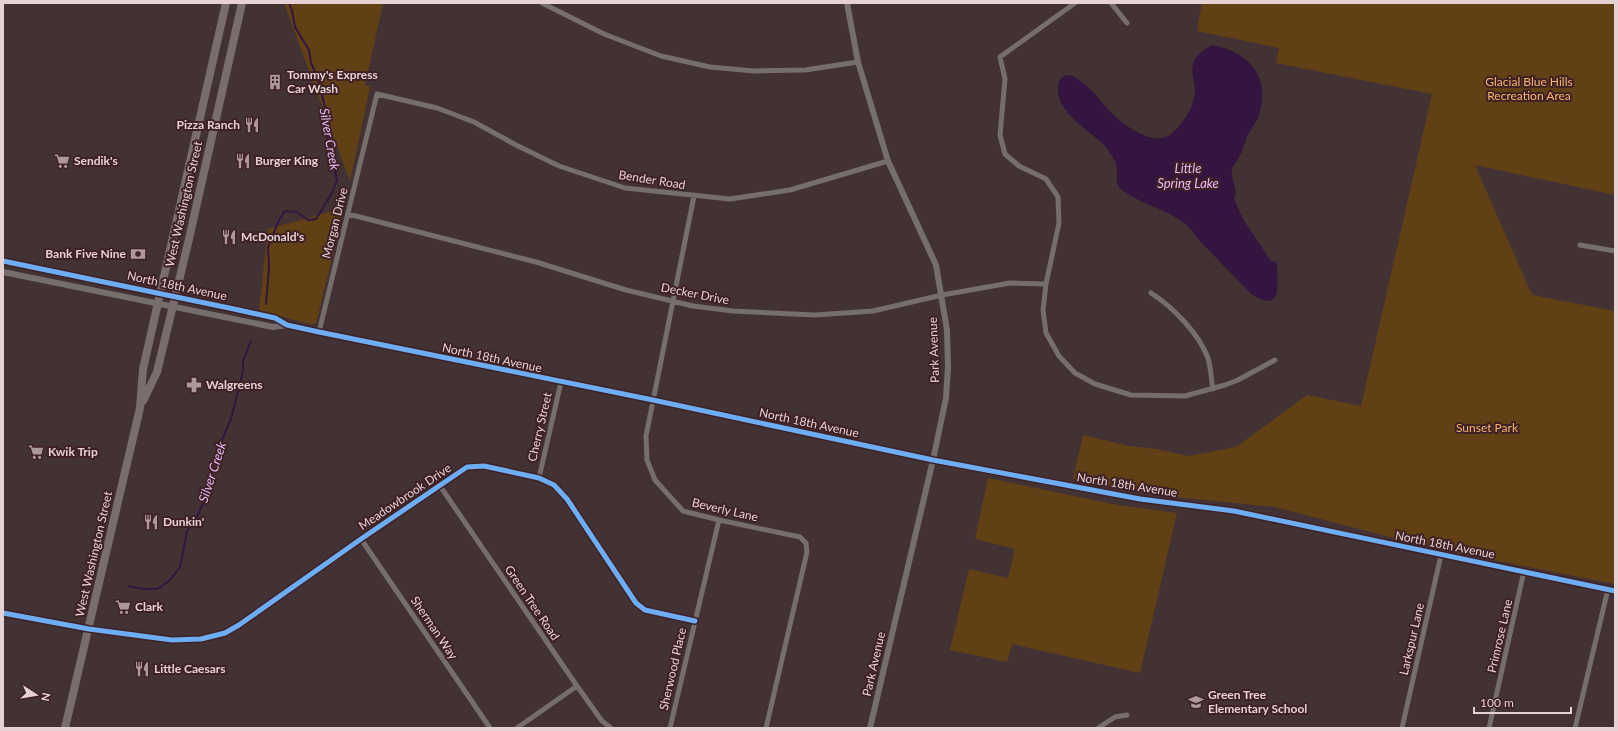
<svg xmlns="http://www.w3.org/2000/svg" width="1618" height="731" viewBox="0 0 1618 731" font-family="Lato,sans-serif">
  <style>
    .green { fill: #614016 }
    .water { fill: #34153f }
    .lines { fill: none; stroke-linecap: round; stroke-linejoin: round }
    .stream { stroke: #34153f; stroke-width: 2 }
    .minor { stroke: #756e6c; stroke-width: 5 }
    .tertiary { stroke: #756e6c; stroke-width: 6 }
    .primary { stroke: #796e6c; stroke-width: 8 }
    .cycleway-casing { stroke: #3f2125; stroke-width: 8 }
    .cycleway { stroke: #6dadf4; stroke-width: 5 }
    .labels { text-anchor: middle; stroke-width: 4; stroke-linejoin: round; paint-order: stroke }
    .poi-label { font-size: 12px; font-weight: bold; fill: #e6d1d3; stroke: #3f2125; text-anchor: start }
    .park-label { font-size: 12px; fill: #f6b66c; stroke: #3f2125 }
    .street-label { font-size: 12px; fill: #e6d1d3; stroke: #3f2125 }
    .water-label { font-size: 13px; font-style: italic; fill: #e5bbf8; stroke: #3f2125 }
  </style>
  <rect width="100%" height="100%" fill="#433234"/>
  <path class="green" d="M 284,3 L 383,3 L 365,85 L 370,87 L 350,181 Z
    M 1202,3 L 1615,3 L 1615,195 L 1475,165 L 1532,295 L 1615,311 L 1615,584 L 1432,548 L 1275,507 L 1165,496 L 1073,479 L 1083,435 L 1129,446 L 1156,449 L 1189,456 L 1236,447 L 1307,395 L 1361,406 L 1432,94 L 1276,63 L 1279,48 L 1197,31 Z
    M 344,208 L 316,324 L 309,324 L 259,310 L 268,229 Z
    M 988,478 L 1117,505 L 1177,513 L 1140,673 L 1012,644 L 1007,662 L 950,650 L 969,569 L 1008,578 L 1015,549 L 975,539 Z"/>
  <path class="water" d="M 1212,45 C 1252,52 1273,81 1257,120 C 1255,124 1252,127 1250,131 C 1245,140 1243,152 1237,161 C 1235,164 1233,166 1232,169 C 1230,179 1239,190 1234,199 L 1243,219 L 1271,261 L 1275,261 L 1277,264 C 1277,285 1284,314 1251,294 L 1197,238 C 1182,211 1145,208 1122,190 C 1113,182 1119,174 1116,164 C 1114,158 1109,151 1105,146 C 1090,131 1055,111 1058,88 C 1058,83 1059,80 1062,77 C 1077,66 1105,108 1115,116 C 1126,127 1153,145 1168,136 C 1182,127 1195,106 1195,90 C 1195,86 1194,82 1193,78 C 1190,61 1197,53 1212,45 Z"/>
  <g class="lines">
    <path class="stream" d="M 266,304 L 269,267 L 268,247 L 279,220 L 285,211 L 297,212 L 308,220 L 316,219 L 332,193 L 337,180 L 327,135 L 328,119 L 317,76 L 311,63 L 309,50 L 295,27 L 292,11 L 289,3
      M 128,586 L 143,589 L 156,589 L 162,586 L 170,580 L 180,567 L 187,531 L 195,521 L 204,501 L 215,456 L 231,419 L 243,371 L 243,361 L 251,341"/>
    <path class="minor" d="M 542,3 L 604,34 L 661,56 L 710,67 L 754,71 L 805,70 L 858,62
      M 1075,3 L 1000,57 L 1005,79 L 1000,135 L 1005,154 L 1019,166 L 1046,179 L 1058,197 L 1059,223 L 1046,284 L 1043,310 L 1046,333 L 1059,356 L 1075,373 L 1095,384 L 1131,395 L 1185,396 L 1225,385 L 1238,380 L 1275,360
      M 1111,3 L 1127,23
      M 694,196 L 646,436 L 647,460 L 655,480 L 683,511 L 719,520 L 800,537 L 806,543 L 807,552 L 766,728
      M 348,214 L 536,262 L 626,290 L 693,306 L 733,311 L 815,315 L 873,311 L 942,295 L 1010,283 L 1046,284
      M 1580,245 L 1615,251
      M 1151,293 C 1173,307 1199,334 1208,358 C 1211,368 1211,379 1213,389
      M 319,332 L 377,94 L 437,108 L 474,122 L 516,145 L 559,166 L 625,188 L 730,199 L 790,190 L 888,161
      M 539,478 L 561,382
      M 440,486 L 577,686 L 602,721 L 611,728
      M 361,539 L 490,728
      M 3,613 L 89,629 L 172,640 L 201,639 L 225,633 L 239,625 L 361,539 L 467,467 L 484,466 L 539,478 L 554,485 L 567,499 L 636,603 L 645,610 L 695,621
      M 517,728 L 577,686
      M 670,728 L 719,520
      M 1098,728 L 1115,717 L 1127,715
      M 1402,728 L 1441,555
      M 1489,728 L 1524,571
      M 1575,728 L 1608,589"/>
    <path class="tertiary" d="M 847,3 L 858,62 L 888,161 L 936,265 L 947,330 L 948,367 L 946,398 L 933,460 L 870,728
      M 3,261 L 234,309 L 275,318 L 287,325 L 319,332 L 653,400 L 933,460 L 1140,499 L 1234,511 L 1615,591
      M 3,272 L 273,327 L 287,325"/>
    <path class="primary" d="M 143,401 L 157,372 L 189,239 L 242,3
      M 65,728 L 140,408 L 143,369 L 226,3"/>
    <g class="cycleway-casing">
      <path id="cycleway" d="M 3,261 L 234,309 L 275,318 L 287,325 L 319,332 L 653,400 L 933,460 L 1140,499 L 1234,511 L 1615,591
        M 3,613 L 89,629 L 172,640 L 201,639 L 225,633 L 239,625 L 361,539 L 467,467 L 484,466 L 539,478 L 554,485 L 567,499 L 636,603 L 645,610 L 695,621"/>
    </g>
    <use href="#cycleway" class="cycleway"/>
  </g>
  <defs>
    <g id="building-bare" transform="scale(1.2)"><path d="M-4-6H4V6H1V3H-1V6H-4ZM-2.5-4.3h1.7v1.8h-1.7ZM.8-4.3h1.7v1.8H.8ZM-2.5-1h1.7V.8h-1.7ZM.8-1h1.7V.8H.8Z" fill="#ad999b" stroke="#3f2125" stroke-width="2.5" paint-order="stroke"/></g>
    <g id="restaurant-bare" transform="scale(1.2)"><path d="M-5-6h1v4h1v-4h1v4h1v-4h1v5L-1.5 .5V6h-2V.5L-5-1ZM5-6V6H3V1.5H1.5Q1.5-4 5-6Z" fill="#ad999b" stroke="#3f2125" stroke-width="2.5" paint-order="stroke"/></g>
    <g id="supermarket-bare" transform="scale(1.2)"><path d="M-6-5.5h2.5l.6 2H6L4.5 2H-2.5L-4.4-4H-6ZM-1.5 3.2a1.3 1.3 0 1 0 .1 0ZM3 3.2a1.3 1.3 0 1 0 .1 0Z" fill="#ad999b" stroke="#3f2125" stroke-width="2.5" paint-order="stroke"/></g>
    <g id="bank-bare" transform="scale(1.2)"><path d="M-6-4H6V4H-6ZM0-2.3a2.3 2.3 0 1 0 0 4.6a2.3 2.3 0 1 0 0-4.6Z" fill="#ad999b" stroke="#3f2125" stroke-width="2.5" paint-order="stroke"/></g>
    <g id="pharmacy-bare" transform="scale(1.2)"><path d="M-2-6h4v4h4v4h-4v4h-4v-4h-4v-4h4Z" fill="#ad999b" stroke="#3f2125" stroke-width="2.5" paint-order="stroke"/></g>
    <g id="school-bare" transform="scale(1.2)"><path d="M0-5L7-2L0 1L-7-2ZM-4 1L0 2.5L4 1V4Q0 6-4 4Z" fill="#ad999b" stroke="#3f2125" stroke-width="2.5" paint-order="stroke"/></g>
  </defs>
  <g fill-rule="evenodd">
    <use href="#building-bare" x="275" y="82"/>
    <use href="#restaurant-bare" x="252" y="125"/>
    <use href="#supermarket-bare" x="62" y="161"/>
    <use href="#restaurant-bare" x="243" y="161"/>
    <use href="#restaurant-bare" x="229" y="237"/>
    <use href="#bank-bare" x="138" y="254"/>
    <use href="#pharmacy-bare" x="194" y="385"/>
    <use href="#supermarket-bare" x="36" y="452"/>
    <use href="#restaurant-bare" x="151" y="522"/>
    <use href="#supermarket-bare" x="123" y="607"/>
    <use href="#restaurant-bare" x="142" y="669"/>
    <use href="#school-bare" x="1196" y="702"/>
  </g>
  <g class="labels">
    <g class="poi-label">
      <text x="287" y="79">Tommy's Express<tspan x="287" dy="14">Car Wash</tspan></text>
      <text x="240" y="129" text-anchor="end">Pizza Ranch</text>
      <text x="74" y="165">Sendik's</text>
      <text x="255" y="165">Burger King</text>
      <text x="241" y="241">McDonald's</text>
      <text x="126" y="258" text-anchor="end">Bank Five Nine</text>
      <text x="206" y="389">Walgreens</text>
      <text x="48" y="456">Kwik Trip</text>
      <text x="163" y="526">Dunkin'</text>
      <text x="135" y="611">Clark</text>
      <text x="154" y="673">Little Caesars</text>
      <text x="1208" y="699">Green Tree<tspan x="1208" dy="14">Elementary School</tspan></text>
    </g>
    <g class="park-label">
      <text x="1529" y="86">Glacial Blue Hills<tspan x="1529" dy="14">Recreation Area</tspan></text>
      <text x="1487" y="432">Sunset Park</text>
    </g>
    <g class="street-label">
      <text transform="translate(652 180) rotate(9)" y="4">Bender Road</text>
      <text transform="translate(184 204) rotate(-77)" y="4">West Washington Street</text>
      <text transform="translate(335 223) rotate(-76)" y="4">Morgan Drive</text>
      <text transform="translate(177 286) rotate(12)" y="4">North 18th Avenue</text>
      <text transform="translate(695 294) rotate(11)" y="4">Decker Drive</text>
      <text transform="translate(934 350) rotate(-92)" y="4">Park Avenue</text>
      <text transform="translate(492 358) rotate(12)" y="4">North 18th Avenue</text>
      <text transform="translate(809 423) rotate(12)" y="4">North 18th Avenue</text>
      <text transform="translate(540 427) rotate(-77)" y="4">Cherry Street</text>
      <text transform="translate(1127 485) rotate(9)" y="4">North 18th Avenue</text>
      <text transform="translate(405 497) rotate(-34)" y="4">Meadowbrook Drive</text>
      <text transform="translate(725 510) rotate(13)" y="4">Beverly Lane</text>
      <text transform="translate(1445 545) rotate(11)" y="4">North 18th Avenue</text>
      <text transform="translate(94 554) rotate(-77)" y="4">West Washington Street</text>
      <text transform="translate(532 603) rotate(56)" y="4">Green Tree Road</text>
      <text transform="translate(434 628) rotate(56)" y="4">Sherman Way</text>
      <text transform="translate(1500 636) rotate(-77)" y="4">Primrose Lane</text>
      <text transform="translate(1412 639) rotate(-77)" y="4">Larkspur Lane</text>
      <text transform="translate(874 664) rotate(-77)" y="4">Park Avenue</text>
      <text transform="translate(673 669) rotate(-77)" y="4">Sherwood Place</text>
    </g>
    <g class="water-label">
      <text transform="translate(330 139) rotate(80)" y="5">Silver Creek</text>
      <text x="1188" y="173">Little<tspan x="1188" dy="15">Spring Lake</tspan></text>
      <text transform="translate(212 472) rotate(-72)" y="5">Silver Creek</text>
    </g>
  </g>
  <rect width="1618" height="731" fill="none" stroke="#e6d1d3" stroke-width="8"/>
  <g transform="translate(36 695) rotate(102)" stroke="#3f2125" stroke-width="3" paint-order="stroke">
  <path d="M0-3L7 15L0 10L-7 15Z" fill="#e6d1d3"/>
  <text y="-6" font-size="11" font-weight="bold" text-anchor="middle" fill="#e6d1d3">N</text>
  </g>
  <path d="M1474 707v6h97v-6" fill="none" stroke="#e6d1d3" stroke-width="2"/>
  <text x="1480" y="707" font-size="12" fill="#e6d1d3" stroke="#3f2125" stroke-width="3" paint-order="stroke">100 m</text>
</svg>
